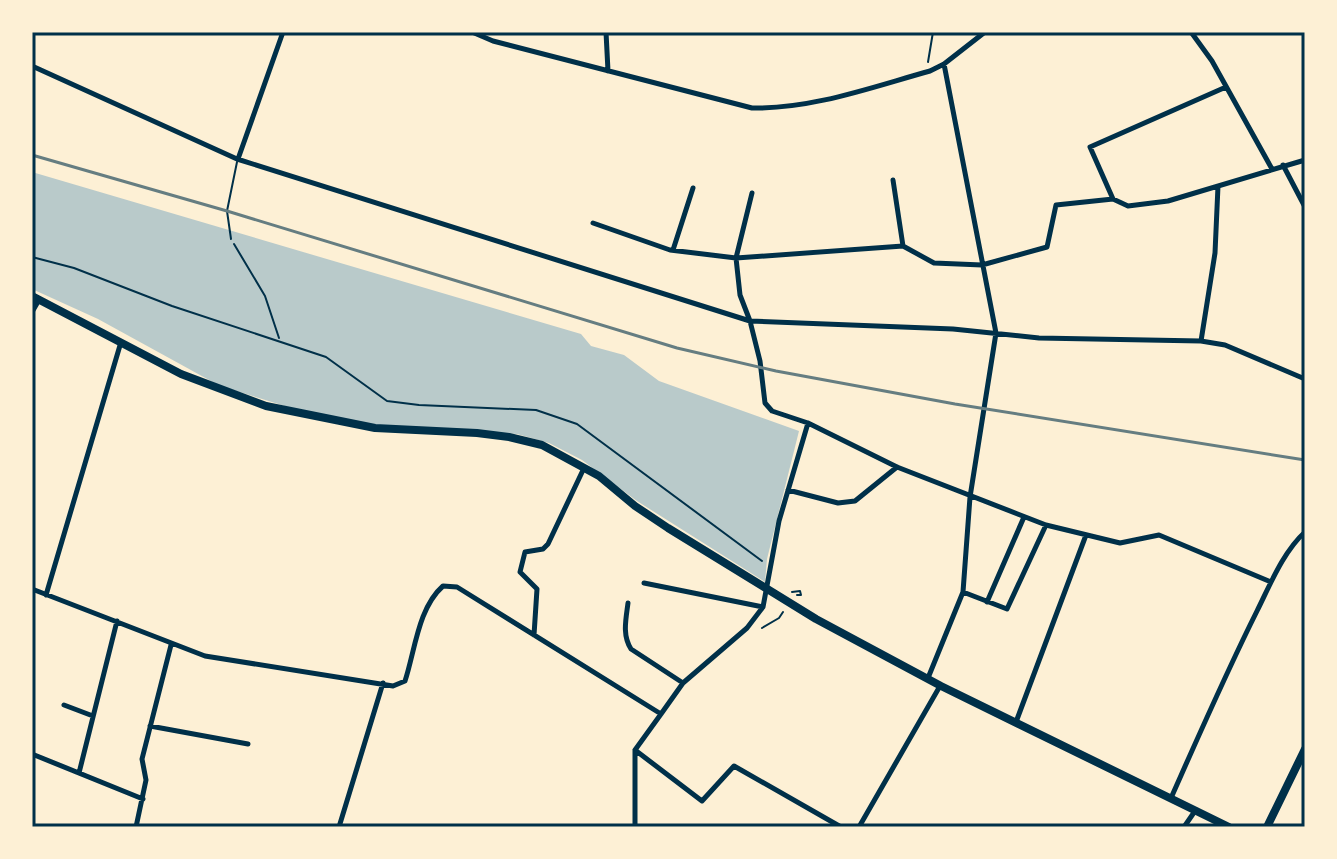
<svg xmlns="http://www.w3.org/2000/svg" width="1337" height="859" viewBox="0 0 1337 859" font-family="'Titillium Web',sans-serif">
  <style>
    .green { fill: #b9caca }
    .lines { fill: none; stroke-linecap: round; stroke-linejoin: round }
    .path { stroke: #003049; stroke-width: 2 }
    .service { stroke: #003049; stroke-width: 2 }
    .minor { stroke: #003049; stroke-width: 5 }
    .trunk { stroke: #003049; stroke-width: 8 }
    .rail { stroke: #657d81; stroke-width: 3 }
    .neatline { fill: none; stroke: #003049; stroke-width: 3 }
  </style>
  <rect width="100%" height="100%" fill="#fdf0d5"/>
  <path class="green" d="M 32,172 L 581,334 L 591,346 L 624,355 L 659,381 L 799,431 L 767,559 L 765,582 L 637,501 L 582,460 L 549,443 L 517,434 L 375,426 L 314,415 L 220,386 L 98,319 L 32,289 Z"/>
  <g class="lines">
    <path class="path" d="M 928,62 L 933,32
      M 234,244 L 265,296 L 279,338
      M 32,257 L 74,268 L 172,306 L 326,357 L 387,401 L 419,405 L 536,410 L 577,424 L 762,561
      M 792,592 L 800,591 L 801,595 L 797,595
      M 762,628 L 779,618 L 783,612"/>
    <path class="service" d="M 231,239 L 227,211 L 237,162"/>
    <path class="minor" d="M 472,32 L 493,41 L 752,108 C 813,109 872,87 930,71 L 944,64 L 985,32
      M 606,32 L 608,71
      M 1191,32 L 1212,61 L 1272,169
      M 32,66 L 237,159 L 750,321 L 953,329 L 1039,338 L 1201,341 L 1225,345 L 1305,379
      M 238,159 L 283,32
      M 1283,165 L 1305,207
      M 752,193 L 736,258 L 740,295 L 750,321 L 760,361 L 765,403 L 772,411 L 808,423 L 897,467 L 1046,525 L 1120,543 L 1159,535 L 1271,582
      M 1113,199 L 1090,147 L 1226,87
      M 593,223 L 670,250 L 736,258 L 903,246 L 893,180
      M 903,246 L 934,263 L 982,265 L 1047,247 L 1056,205 L 1113,199 L 1128,206 L 1168,201 L 1305,160
      M 673,250 L 693,188
      M 32,312 L 39,300
      M 1201,341 L 1215,253 L 1218,186
      M 788,490 L 838,503 L 855,501 L 897,467
      M 644,583 L 763,607
      M 32,589 L 205,656 L 393,686 L 405,681 C 415,651 418,608 443,586 L 457,587 L 661,714 L 683,683 L 747,628 L 763,607 L 779,521 L 808,423
      M 963,592 L 1007,609 L 1046,525
      M 46,595 L 121,342
      M 987,602 L 1024,517
      M 628,603 C 626,619 622,635 631,649 L 683,683
      M 534,635 L 537,589 L 520,572 L 525,552 L 543,549 L 548,544 L 584,468
      M 928,678 L 963,592 L 970,497 L 996,333 L 944,64
      M 64,705 L 93,716
      M 1016,722 L 1086,535
      M 150,726 L 248,744
      M 635,750 L 702,801 L 734,766 L 841,827
      M 32,754 L 143,799
      M 79,773 L 117,621
      M 1171,798 C 1199,735 1226,673 1257,611 C 1270,585 1283,552 1305,532
      M 136,827 L 146,780 L 142,759 L 171,645
      M 339,827 L 383,683
      M 635,827 L 635,750 L 661,714
      M 859,827 L 940,686
      M 1184,827 L 1195,811"/>
    <path class="trunk" d="M 32,296 L 181,374 L 266,406 L 375,428 L 477,433 L 509,437 L 542,445 L 599,476 L 635,506 L 668,528 L 816,619 L 941,686 L 1229,827
      M 1267,827 L 1305,749"/>
    <path class="rail" d="M 32,155 L 227,211 L 677,348 L 776,371 L 955,404 L 1305,460"/>
  </g>
  <rect width="1337" height="859" fill="none" stroke="#fdf0d5" stroke-width="68"/>
  <rect x="34" y="34" width="1269" height="791" class="neatline"/>
</svg>
